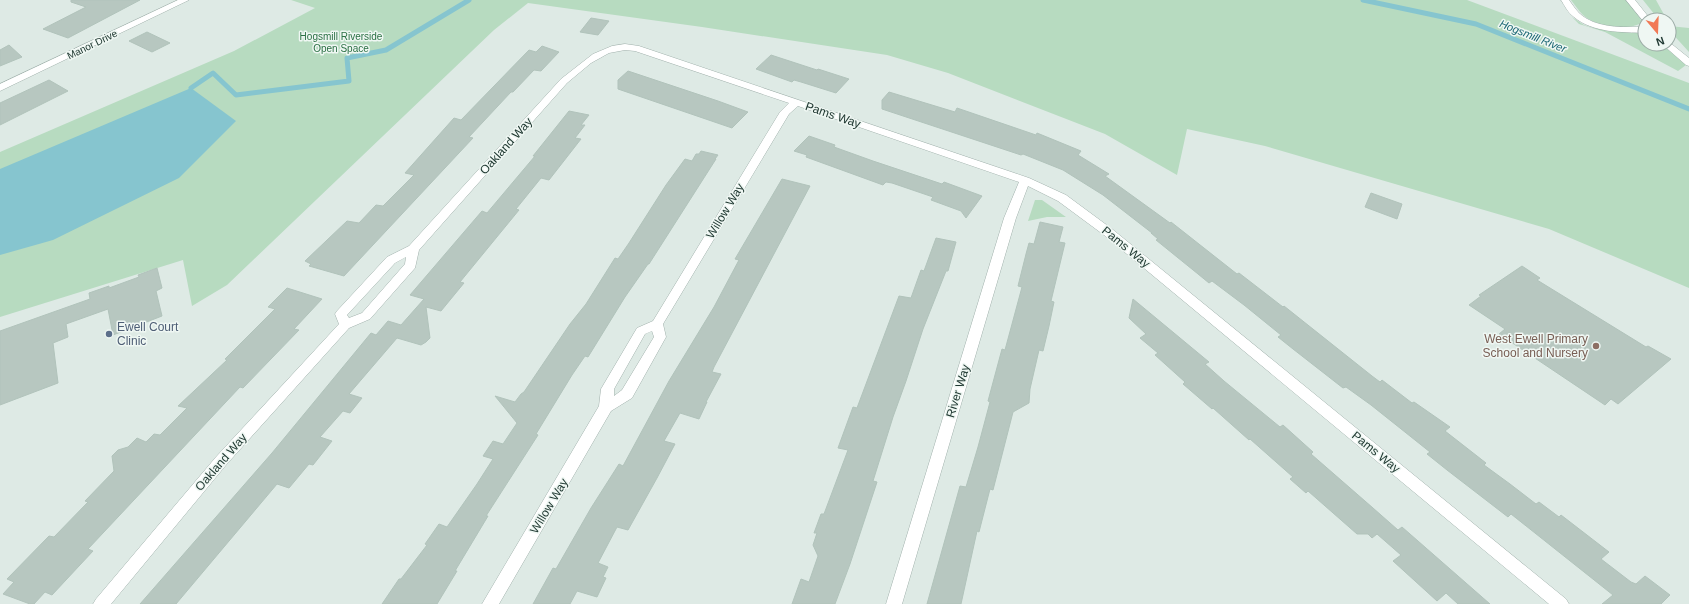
<svg xmlns="http://www.w3.org/2000/svg" width="1689" height="604" viewBox="0 0 1689 604" font-family="Arial,sans-serif">
  <style>
    .green { fill: #b7dbc0 }
    .water { fill: #86c5cf }
    .lines { fill: none; stroke-linecap: round; stroke-linejoin: round }
    .stream { stroke: #86c5cf; stroke-width: 5 }
    .building { fill: #b7c7c0; stroke: #b1c3bb }
    .minor-casing { stroke: #a1b1ac; stroke-width: 1 }
    .minor { fill: #fff; fill-rule: evenodd }
    .service-dot { fill: #5c6f8a; stroke: #eff7f3; stroke-width: 1.5 }
    .education-dot { fill: #8d6e63; stroke: #eff7f3; stroke-width: 1.5 }
    .labels { text-anchor: middle; stroke-width: 3; stroke-linejoin: round; paint-order: stroke }
    .far-park-label { font-size: 10px; fill: #2b7044; stroke: #eff7f3 }
    .far-street-label { font-size: 10px; fill: #203932; stroke: #eff7f3 }
    .far-water-label { font-size: 11px; font-style: italic; fill: #1b6774; stroke: #eff7f3 }
    .street-label { font-size: 12px; fill: #203932; stroke: #eff7f3 }
    .service-label { font-size: 12px; fill: #4e5e75; stroke: #eff7f3; text-anchor: start }
    .education-label { font-size: 12px; fill: #785e54; stroke: #eff7f3; text-anchor: end }
  </style>
  <rect width="100%" height="100%" fill="#deeae5"/>
  <path class="green" d="M 291,0 L 1467,0 L 1689,83 L 1689,288 L 1549,229 L 1265,146 L 1187,129 L 1177,175 L 1105,134 L 948,73 L 887,55 L 702,27 L 528,3 L 494,30 L 227,285 L 192,306 L 183,260 L 0,317 L 0,152 L 234,51 L 315,8 Z
    M 1571,0 L 1626,0 L 1640,18 L 1642,23 C 1626,31 1596,27 1583,15 C 1579,11 1575,5 1571,0 Z
    M 1643,0 L 1656,0 L 1667,20 L 1659,20 Z
    M 1572,17 L 1584,25 L 1593,28 L 1645,34 L 1645,44 L 1662,44 L 1686,65 L 1678,71 L 1605,32 L 1579,24 Z
    M 1669,26 L 1689,28 L 1689,52 L 1669,30 Z
    M 1035,200 L 1042,200 L 1066,217 L 1047,217 L 1028,221 Z"/>
  <path class="water" d="M 191,88 L 236,121 L 179,178 L 53,240 L 0,255 L 0,169 Z"/>
  <g class="lines">
    <path class="stream" d="M 1363,0 L 1476,24 L 1689,109
      M 191,88 L 213,73 L 236,95 L 349,81 L 347,58 L 386,50 L 469,0"/>
  </g>
  <path class="building" d="M 71,0 L 140,0 L 68,38 L 43,29 L 86,7 L 71,2 Z
    M 591,18 L 609,21 L 598,35 L 580,32 Z
    M 147,32 L 170,43 L 152,52 L 129,41 Z
    M 9,45 L 22,57 L 0,66 L 0,50 Z
    M 542,46 L 559,52 L 541,71 L 534,70 L 513,92 L 511,92 L 469,137 L 473,138 L 344,276 L 309,266 L 311,264 L 305,261 L 347,221 L 359,223 L 376,205 L 383,206 L 414,175 L 405,173 L 454,118 L 461,120 L 529,50 L 536,52 Z
    M 771,55 L 817,70 L 818,69 L 849,79 L 836,93 L 801,82 L 794,80 L 792,82 L 756,69 Z
    M 628,71 L 718,101 L 748,112 L 732,128 L 618,89 L 618,80 Z
    M 49,80 L 68,91 L 0,125 L 0,103 Z
    M 889,92 L 955,112 L 957,108 L 1036,135 L 1037,133 L 1081,151 L 1078,155 L 1109,174 L 1105,176 L 1170,223 L 1171,222 L 1237,274 L 1239,273 L 1283,307 L 1284,306 L 1372,376 L 1380,382 L 1382,380 L 1412,403 L 1414,402 L 1450,427 L 1445,431 L 1486,463 L 1484,465 L 1510,484 L 1536,504 L 1539,502 L 1559,517 L 1561,515 L 1609,552 L 1601,559 L 1631,582 L 1636,584 L 1645,576 L 1670,595 L 1661,604 L 1602,604 L 1613,595 L 1511,514 L 1508,517 L 1447,470 L 1427,454 L 1430,452 L 1371,405 L 1346,387 L 1343,388 L 1293,349 L 1278,337 L 1281,335 L 1244,305 L 1212,281 L 1209,283 L 1198,274 L 1156,240 L 1158,239 L 1151,233 L 1152,233 L 1103,195 L 1063,170 L 1023,154 L 1021,155 L 882,109 L 882,100 Z
    M 569,111 L 589,115 L 581,125 L 585,125 L 575,138 L 581,139 L 549,180 L 541,178 L 516,209 L 519,210 L 460,282 L 464,283 L 441,311 L 426,307 L 430,338 L 426,342 L 421,345 L 397,338 L 349,394 L 362,398 L 350,413 L 343,411 L 320,437 L 332,441 L 313,465 L 309,464 L 289,488 L 277,484 L 176,604 L 140,604 L 272,453 L 371,333 L 376,335 L 388,321 L 401,325 L 424,299 L 410,295 L 482,211 L 487,213 L 535,156 L 533,156 Z
    M 809,136 L 835,145 L 834,147 L 873,161 L 942,184 L 944,182 L 982,196 L 966,218 L 961,211 L 931,200 L 933,197 L 892,183 L 886,182 L 883,185 L 806,157 L 807,155 L 794,151 Z
    M 701,151 L 718,155 L 715,159 L 716,159 L 649,264 L 648,264 L 625,297 L 588,357 L 585,356 L 572,375 L 536,434 L 538,435 L 486,516 L 488,516 L 455,571 L 457,571 L 437,604 L 382,604 L 399,579 L 401,579 L 427,545 L 425,544 L 439,524 L 447,527 L 477,484 L 493,459 L 483,456 L 493,441 L 503,444 L 517,423 L 495,396 L 515,402 L 521,394 L 524,392 L 570,324 L 586,304 L 615,258 L 618,259 L 629,243 L 666,185 L 685,159 L 692,161 L 696,154 L 699,154 Z
    M 782,179 L 810,186 L 714,367 L 712,372 L 721,374 L 706,402 L 707,402 L 699,419 L 680,413 L 664,441 L 675,444 L 657,478 L 628,530 L 617,527 L 598,563 L 608,567 L 603,577 L 606,578 L 597,597 L 577,591 L 570,604 L 533,604 L 553,568 L 556,569 L 591,508 L 619,464 L 623,466 L 669,381 L 714,307 L 739,260 L 735,259 Z
    M 1371,193 L 1402,204 L 1397,219 L 1365,207 Z
    M 1040,222 L 1063,227 L 1059,242 L 1065,243 L 1051,301 L 1054,302 L 1049,326 L 1043,351 L 1039,350 L 1030,389 L 1029,403 L 1013,412 L 993,490 L 990,489 L 979,532 L 977,531 L 961,604 L 927,604 L 960,486 L 966,487 L 978,447 L 990,402 L 988,401 L 1002,349 L 1005,350 L 1022,287 L 1018,286 L 1026,254 L 1029,243 L 1034,244 Z
    M 936,238 L 956,242 L 948,271 L 946,271 L 923,329 L 906,381 L 893,417 L 873,481 L 877,482 L 850,564 L 835,604 L 792,604 L 801,579 L 809,582 L 818,556 L 813,545 L 817,533 L 814,533 L 821,514 L 824,514 L 848,450 L 838,448 L 853,407 L 857,408 L 899,296 L 911,298 L 921,270 L 924,271 Z
    M 1522,266 L 1540,278 L 1537,280 L 1646,347 L 1648,346 L 1671,359 L 1618,404 L 1611,399 L 1605,405 L 1499,334 L 1505,329 L 1469,305 L 1481,296 L 1479,295 Z
    M 157,268 L 162,288 L 156,291 L 162,316 L 113,335 L 108,309 L 66,324 L 68,337 L 53,343 L 58,383 L 0,405 L 0,331 L 90,299 L 89,293 L 109,286 L 109,288 L 139,277 L 138,275 Z
    M 287,288 L 322,299 L 294,329 L 299,330 L 243,388 L 240,387 L 88,549 L 93,551 L 52,595 L 45,592 L 34,604 L 30,604 L 3,594 L 14,582 L 7,579 L 49,536 L 54,537 L 88,502 L 85,501 L 114,471 L 112,456 L 118,450 L 128,447 L 137,438 L 146,442 L 154,434 L 160,435 L 187,408 L 178,406 L 227,360 L 225,359 L 275,309 L 268,307 Z
    M 1133,299 L 1209,362 L 1205,364 L 1224,381 L 1280,427 L 1283,425 L 1313,452 L 1311,454 L 1373,508 L 1398,530 L 1402,527 L 1490,604 L 1458,604 L 1446,593 L 1437,601 L 1393,561 L 1401,555 L 1377,534 L 1372,538 L 1368,534 L 1357,534 L 1308,491 L 1306,493 L 1290,479 L 1293,477 L 1250,439 L 1249,440 L 1213,408 L 1212,409 L 1183,384 L 1185,382 L 1155,355 L 1158,353 L 1140,338 L 1146,334 L 1129,318 Z"/>
  <g class="lines">
    <g class="minor-casing">
      <path id="minor" d="M 178,0 L 189,0 L 0,91 L 0,84 Z
        M 1561,0 L 1569,0 C 1572,4 1575,9 1579,13 C 1596,29 1623,27 1645,27 L 1645,33 C 1622,32 1593,33 1574,17 C 1568,13 1565,6 1561,0 Z
        M 1626,0 L 1635,0 L 1651,20 L 1645,20 L 1644,22 Z
        M 1669,42 L 1689,58 L 1689,66 L 1686,65 L 1662,44 L 1669,44 Z
        M 625,44 L 639,46 L 1029,178 L 1066,195 L 1112,229 L 1566,599 L 1569,604 L 1549,604 L 1104,235 L 1058,201 L 1028,186 L 1016,218 L 902,604 L 886,604 L 1004,218 L 1019,182 L 798,106 L 789,114 L 663,324 L 666,337 L 632,398 L 611,411 L 499,604 L 482,604 L 599,406 L 601,389 L 637,328 L 653,321 L 780,112 L 789,103 L 635,51 L 625,50 L 609,53 L 591,63 L 567,83 L 419,250 L 415,268 L 370,319 L 349,328 L 226,465 L 111,604 L 93,604 L 96,599 L 216,457 L 339,324 L 335,314 L 337,311 L 387,257 L 409,246 L 561,79 L 593,54 L 612,46 ZM 406,257 L 405,264 L 362,313 L 349,318 L 347,315 L 395,263 ZM 652,331 L 654,337 L 622,390 L 614,396 L 614,389 L 645,334 Z"/>
    </g>
    <use href="#minor" class="minor"/>
  </g>
  <circle class="service-dot" cx="109" cy="334" r="4"/>
  <circle class="education-dot" cx="1596" cy="346" r="4"/>
  <g class="labels">
    <g class="far-park-label">
      <text x="341" y="40">Hogsmill Riverside<tspan x="341" dy="12">Open Space</tspan></text>
    </g>
    <g class="far-street-label">
      <text transform="translate(92 44) rotate(-26)" y="4">Manor Drive</text>
    </g>
    <g class="far-water-label">
      <text transform="translate(1533 36) rotate(22)" y="4">Hogsmill River</text>
    </g>
    <g class="street-label">
      <text transform="translate(833 115) rotate(19)" y="4">Pams Way</text>
      <text transform="translate(506 146) rotate(-48)" y="4">Oakland Way</text>
      <text transform="translate(725 211) rotate(-59)" y="4">Willow Way</text>
      <text transform="translate(1126 247) rotate(39)" y="4">Pams Way</text>
      <text transform="translate(958 391) rotate(-73)" y="4">River Way</text>
      <text transform="translate(1376 452) rotate(39)" y="4">Pams Way</text>
      <text transform="translate(221 462) rotate(-49)" y="4">Oakland Way</text>
      <text transform="translate(549 506) rotate(-59)" y="4">Willow Way</text>
    </g>
    <g class="service-label">
      <text x="117" y="331">Ewell Court<tspan x="117" dy="14">Clinic</tspan></text>
    </g>
    <g class="education-label">
      <text x="1588" y="343">West Ewell Primary<tspan x="1588" dy="14">School and Nursery</tspan></text>
    </g>
  </g>
  <g transform="translate(1657 32) rotate(161)"><circle r="19" fill="#eff7f3" stroke="#9caba6"/>
  <path d="M0-3L7 15L0 10L-7 15Z" fill="#f17955"/>
  <text y="-6" font-size="11" font-weight="bold" text-anchor="middle" fill="#203932">N</text>
  </g>
</svg>
